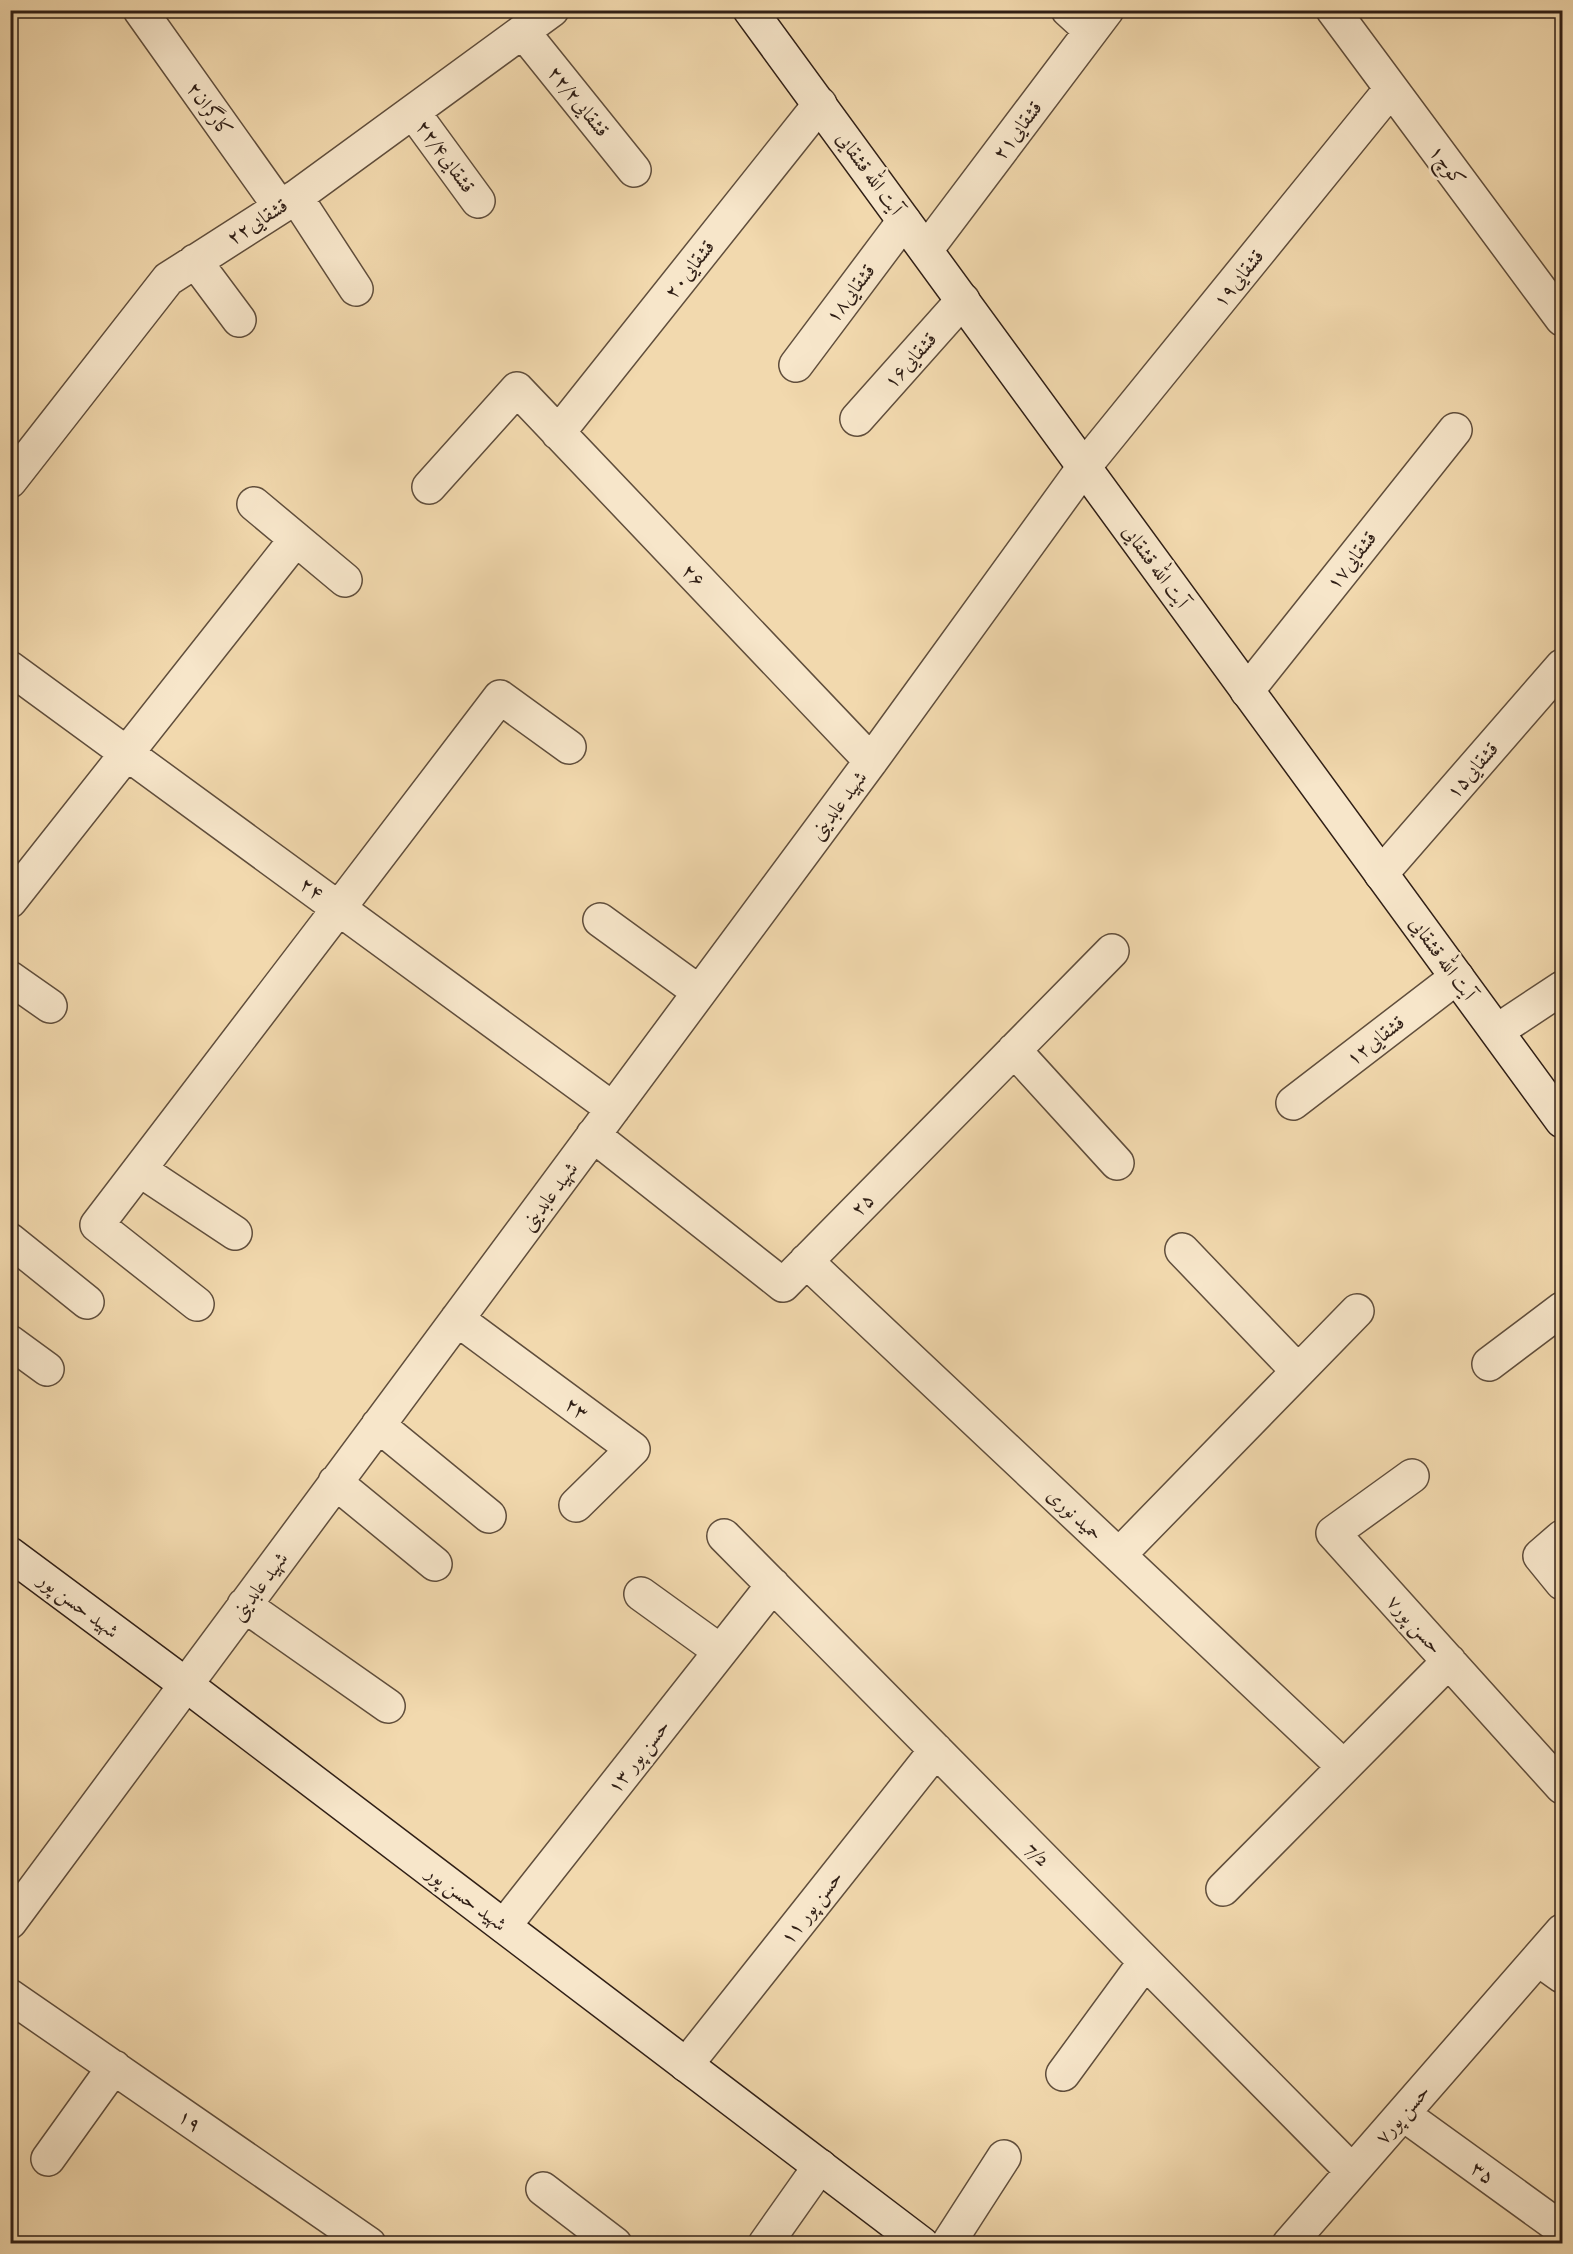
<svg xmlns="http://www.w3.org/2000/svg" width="1573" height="2254" viewBox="0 0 1573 2254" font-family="'IM FELL Double Pica',Amiri,serif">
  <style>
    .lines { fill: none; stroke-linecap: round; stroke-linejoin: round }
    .street-casing { stroke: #604e3c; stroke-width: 36 }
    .secondary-casing { stroke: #301f16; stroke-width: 36 }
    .street { stroke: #f7e6ca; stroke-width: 33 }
    .secondary { stroke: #f7e6ca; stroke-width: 33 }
    .labels { text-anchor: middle; stroke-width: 5; stroke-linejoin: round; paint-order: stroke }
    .street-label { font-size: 20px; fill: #301f16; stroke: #f7e6ca }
  </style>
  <rect width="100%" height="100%" fill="#f2d9ae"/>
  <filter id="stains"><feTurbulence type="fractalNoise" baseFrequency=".00333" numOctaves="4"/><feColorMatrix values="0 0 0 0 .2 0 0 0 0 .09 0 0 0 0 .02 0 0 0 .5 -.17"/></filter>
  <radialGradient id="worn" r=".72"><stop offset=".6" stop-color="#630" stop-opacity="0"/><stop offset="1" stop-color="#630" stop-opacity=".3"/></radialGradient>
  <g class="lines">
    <g class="street-casing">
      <path id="street" d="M 140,10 L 280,207
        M 1068,10 L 1091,31
        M 1333,10 L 1562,319
        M 523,32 L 634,170
        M 413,112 L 478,201
        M 296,197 L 356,289
        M 926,250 L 1107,10
        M 195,261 L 239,320
        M 796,365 L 904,221
        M 857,419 L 963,300
        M 558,433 L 820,104
        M 10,481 L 168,279 L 296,197 L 552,10
        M 429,487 L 517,389 L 871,761
        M 254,504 L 345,580
        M 10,668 L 613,1109
        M 1247,691 L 1455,430
        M 1381,874 L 1562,666
        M 10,901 L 296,539
        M 600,920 L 699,992
        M 10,978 L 50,1006
        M 1497,1031 L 1562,988
        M 1014,1050 L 1117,1163
        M 1293,1103 L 1457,977
        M 593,1135 L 783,1285 L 1112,951
        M 140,1170 L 235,1233
        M 10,1240 L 87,1302
        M 1182,1250 L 1298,1371
        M 806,1261 L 1344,1767
        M 197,1304 L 97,1225 L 500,697 L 569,747
        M 457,1319 L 633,1449 L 576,1505
        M 10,1342 L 47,1369
        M 1489,1364 L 1562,1309
        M 378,1425 L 489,1516
        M 1412,1476 L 1333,1533 L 1562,1787
        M 335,1482 L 435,1564
        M 724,1536 L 1352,2171
        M 1562,1537 L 1540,1556 L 1562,1583
        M 1119,1555 L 1357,1311
        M 641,1594 L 720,1651
        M 244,1605 L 388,1706
        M 1223,1889 L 1449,1661
        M 10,1922 L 871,761 L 1084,467 L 1391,89
        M 504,1926 L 773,1585
        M 1538,1959 L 1562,1976
        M 10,1996 L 369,2244
        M 686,2065 L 936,1750
        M 1063,2074 L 1145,1962
        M 1403,2114 L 1562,2229
        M 48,2159 L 114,2067
        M 543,2189 L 615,2244
        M 765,2244 L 820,2166
        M 948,2244 L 1004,2157
        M 1289,2244 L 1562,1931"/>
    </g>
    <g class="secondary-casing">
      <path id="secondary" d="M 750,10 L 1562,1121
        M 10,1554 L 185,1684 L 922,2244"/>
    </g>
    <use href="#street" class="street"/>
    <use href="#secondary" class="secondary"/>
  </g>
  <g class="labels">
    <g class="street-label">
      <text transform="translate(579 101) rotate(51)" y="7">۲۲/۲قشقایی</text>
      <text transform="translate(210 109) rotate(54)" y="7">کارگران۲</text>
      <text transform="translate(1017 130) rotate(-53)" y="7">قشقایی۲۱</text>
      <text transform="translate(446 156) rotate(54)" y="7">۲۲/۴قشقایی</text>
      <text transform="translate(1448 165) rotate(53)" y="7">کوچ۱</text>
      <text transform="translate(870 173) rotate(54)" y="7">آیت الله قشقایی</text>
      <text transform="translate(257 221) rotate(-33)" y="7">۲۲قشقایی</text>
      <text transform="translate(689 269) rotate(-52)" y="7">۲۰قشقایی</text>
      <text transform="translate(1238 278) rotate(-51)" y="7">۱۹قشقایی</text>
      <text transform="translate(850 293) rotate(-53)" y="7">۱۸قشقایی</text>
      <text transform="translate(910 360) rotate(-48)" y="7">۱۶قشقایی</text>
      <text transform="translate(1351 560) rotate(-52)" y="7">۱۷قشقایی</text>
      <text transform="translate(1156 566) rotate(54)" y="7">آیت الله قشقایی</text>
      <text transform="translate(694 575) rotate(46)" y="7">۲۶</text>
      <text transform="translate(1472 770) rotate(-49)" y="7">۱۵قشقایی</text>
      <text transform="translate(838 805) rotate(-53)" y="7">شهید عابدینی</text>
      <text transform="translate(312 888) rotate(36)" y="7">۲۴</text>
      <text transform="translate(1443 958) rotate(54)" y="7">آیت الله قشقایی</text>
      <text transform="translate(1375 1040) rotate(-38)" y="7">قشقایی۱۲</text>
      <text transform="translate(549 1196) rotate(-53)" y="7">شهید عابدینی</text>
      <text transform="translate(862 1204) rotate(-45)" y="7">۲۵</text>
      <text transform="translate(577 1408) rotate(37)" y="7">۲۳</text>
      <text transform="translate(1075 1514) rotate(43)" y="7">حمید نوری</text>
      <text transform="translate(259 1586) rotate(-53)" y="7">شهید عابدینی</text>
      <text transform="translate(79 1605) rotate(37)" y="7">شهید حسن پور</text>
      <text transform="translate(1415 1624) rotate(48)" y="7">حسن پور۷</text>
      <text transform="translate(638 1756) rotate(-52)" y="7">۱۳ حسن پور</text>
      <text transform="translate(1038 1854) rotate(45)" y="7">7/2</text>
      <text transform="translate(467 1898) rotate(37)" y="7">شهید حسن پور</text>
      <text transform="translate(811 1907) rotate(-52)" y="7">۱۱ حسن پور</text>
      <text transform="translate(1402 2114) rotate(-49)" y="7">حسن پور۷</text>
      <text transform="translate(190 2120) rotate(35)" y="7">۱۹</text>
      <text transform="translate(1483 2172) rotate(36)" y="7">۳۵</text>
    </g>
  </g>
  <rect width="1573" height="2254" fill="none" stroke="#f2d9ae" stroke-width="36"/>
  <rect x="12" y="12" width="1549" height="2230" fill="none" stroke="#301f16" stroke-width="3"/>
  <rect x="18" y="18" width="1537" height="2218" fill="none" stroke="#301f16" stroke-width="1.5"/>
  <rect width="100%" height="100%" filter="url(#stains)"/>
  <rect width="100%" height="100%" fill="url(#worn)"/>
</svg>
